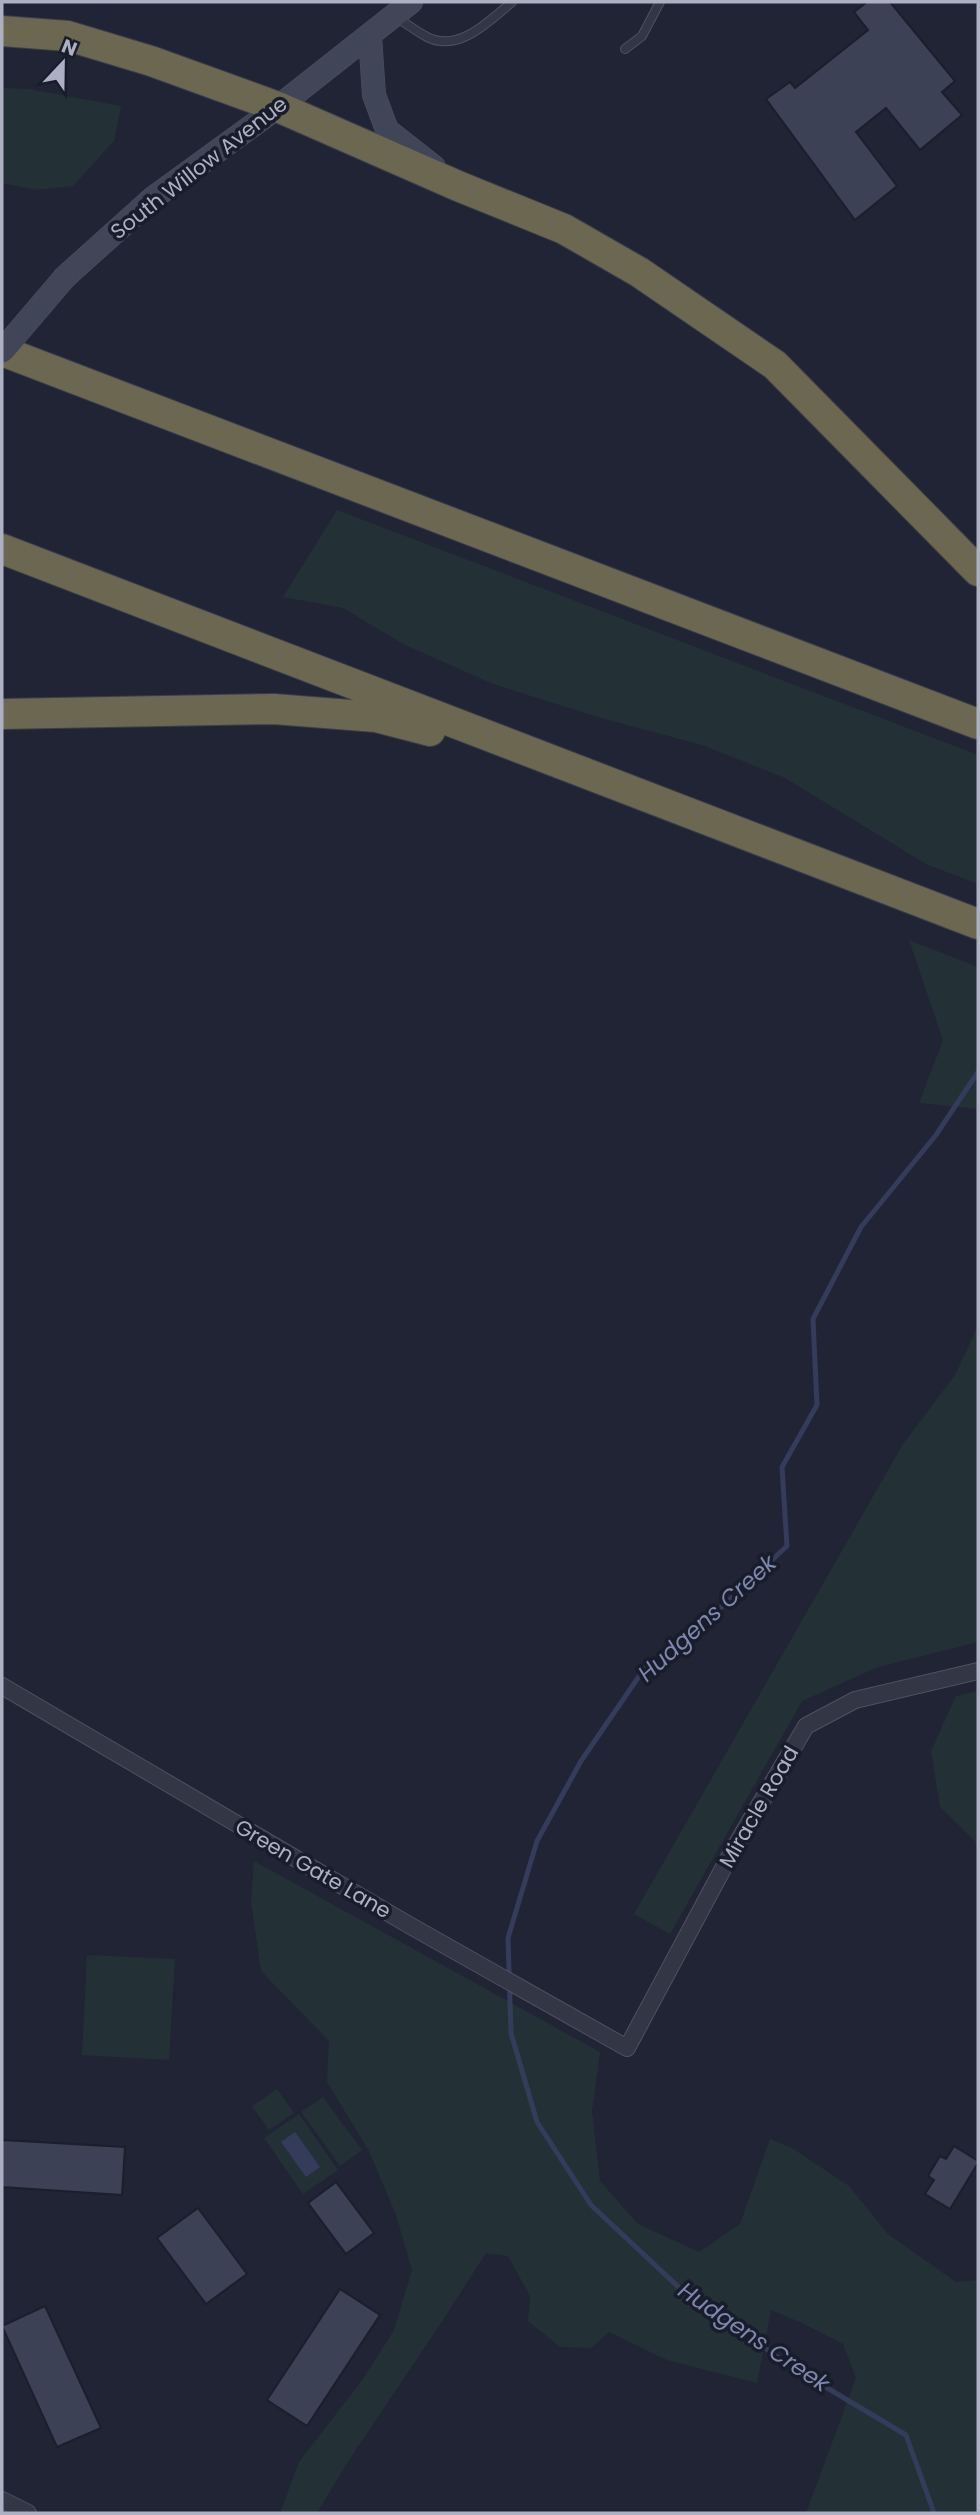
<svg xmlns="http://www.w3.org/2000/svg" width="980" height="2515" viewBox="0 0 980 2515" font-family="Poppins,sans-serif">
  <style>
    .green { fill: #233137 }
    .water { fill: #343b5b }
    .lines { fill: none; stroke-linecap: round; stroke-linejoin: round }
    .stream { stroke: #343b5b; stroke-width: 5 }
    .building { fill: #3c4155; stroke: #1b1e2c; stroke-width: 2 }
    .service-casing { stroke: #4e5160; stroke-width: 10 }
    .minor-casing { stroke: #4e5160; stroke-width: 18 }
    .secondary-casing { stroke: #4e5160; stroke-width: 24 }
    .motorway-casing { stroke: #3b3e4d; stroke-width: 32 }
    .service { stroke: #333745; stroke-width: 8 }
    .minor { stroke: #333745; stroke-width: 16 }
    .secondary { stroke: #414558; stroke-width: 23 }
    .motorway { stroke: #6b6751; stroke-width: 30 }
    .secondary-bridge-casing { stroke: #4e5160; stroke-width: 24; stroke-linecap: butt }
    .secondary-bridge { stroke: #414558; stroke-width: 23 }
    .labels { text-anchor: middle; stroke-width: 7; stroke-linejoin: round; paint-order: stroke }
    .street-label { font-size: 21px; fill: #adb0c2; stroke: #191c2a }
    .water-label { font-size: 23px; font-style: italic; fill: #7e87ae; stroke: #191c2a }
  </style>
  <rect width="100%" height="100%" fill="#202434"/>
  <path class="green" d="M 2,88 L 29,89 L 121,106 L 114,141 L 73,186 L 36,190 L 2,183 Z
    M 337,510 L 978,755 L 978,884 L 926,864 L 785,778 L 702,745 L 601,718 L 493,684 L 403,644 L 343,608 L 283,597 Z
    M 909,940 L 978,967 L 978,1109 L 919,1103 L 943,1040 Z
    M 978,1326 L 978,1642 L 878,1667 L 802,1701 L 670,1934 L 634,1914 L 903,1444 L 955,1375 Z
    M 978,1691 L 978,1844 L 940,1807 L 931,1751 L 956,1696 Z
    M 254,1861 L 600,2052 L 592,2111 L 600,2181 L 638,2224 L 699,2252 L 740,2224 L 770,2139 L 792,2148 L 849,2186 L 888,2234 L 956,2282 L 978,2280 L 978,2513 L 806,2513 L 856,2378 L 843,2344 L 802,2323 L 771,2310 L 757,2383 L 667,2360 L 609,2332 L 591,2348 L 560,2347 L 528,2321 L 530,2296 L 508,2256 L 486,2253 L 441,2323 L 349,2460 L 317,2513 L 280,2513 L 299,2462 L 363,2379 L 394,2330 L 412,2270 L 396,2215 L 369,2151 L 327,2082 L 329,2041 L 261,1971 L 251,1902 Z
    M 87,1955 L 175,1959 L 169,2060 L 82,2055 Z
    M 277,2089 L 294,2113 L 269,2130 L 252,2106 Z
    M 323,2097 L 362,2150 L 340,2166 L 301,2112 Z
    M 299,2114 L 338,2170 L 303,2194 L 264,2138 Z"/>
  <path class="water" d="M 295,2132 L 320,2167 L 306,2177 L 281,2142 Z"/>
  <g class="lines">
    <path class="stream" d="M 934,2513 L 906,2435 L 797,2370 L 688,2296 L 591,2205 L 537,2122 L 511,2033 L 508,1938 L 537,1841 L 581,1761 L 644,1669 L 724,1605 L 787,1546 L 782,1467 L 817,1405 L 813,1319 L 861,1227 L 936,1135 L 978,1072"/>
  </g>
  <path class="building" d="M 867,2 L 890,2 L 955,81 L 942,92 L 962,115 L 920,150 L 886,108 L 856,132 L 897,186 L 855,220 L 766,99 L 790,82 L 795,88 L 868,30 L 854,12 Z
    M 2,2140 L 125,2147 L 122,2195 L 2,2187 Z
    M 954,2146 L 978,2161 L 978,2163 L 950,2209 L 925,2194 L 934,2180 L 928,2176 L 940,2156 L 946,2159 Z
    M 336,2182 L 374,2233 L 346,2254 L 308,2203 Z
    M 198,2208 L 247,2274 L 206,2304 L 157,2238 Z
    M 340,2289 L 380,2315 L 307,2426 L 267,2400 Z
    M 45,2306 L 101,2428 L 57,2447 L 2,2326 Z"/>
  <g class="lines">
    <g class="service-casing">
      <path id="service" d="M 395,16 C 405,23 416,31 427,37 C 459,53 489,21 512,2
        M 625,49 L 642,36 L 660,2"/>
    </g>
    <g class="minor-casing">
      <path id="minor" d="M 2,1686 L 409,1925 L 627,2048 L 733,1850 L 806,1726 L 855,1700 L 978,1671
        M 2,2500 L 28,2513"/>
    </g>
    <g class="secondary-casing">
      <path id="secondary" d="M 370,36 L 374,95 L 387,130 L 434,167
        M 65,277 L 153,198 L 278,107 L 411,2"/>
    </g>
    <g class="motorway-casing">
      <path id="motorway" d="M 2,31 L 68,36 L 151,61 L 278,107 L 458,186 L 564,229 L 639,272 L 775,365 L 978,571
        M 2,351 L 978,724
        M 2,549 L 978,924
        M 2,714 L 274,709 L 376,717 L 430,731"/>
    </g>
    <use href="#service" class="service"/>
    <use href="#minor" class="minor"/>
    <use href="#secondary" class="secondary"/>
    <use href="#motorway" class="motorway"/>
    <g class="secondary-bridge-casing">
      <path id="secondary-bridge" d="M 2,351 L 65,277"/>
    </g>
    <use href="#secondary-bridge" class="secondary-bridge"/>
  </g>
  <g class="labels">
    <g class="street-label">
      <text transform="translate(199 168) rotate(-38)" y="7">South Willow Avenue</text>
      <text transform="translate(759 1807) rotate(-60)" y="7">Miracle Road</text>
      <text transform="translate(313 1869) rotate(30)" y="7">Green Gate Lane</text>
    </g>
    <g class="water-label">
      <text transform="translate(707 1618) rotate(-42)" y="8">Hudgens Creek</text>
      <text transform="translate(754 2337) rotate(34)" y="8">Hudgens Creek</text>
    </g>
  </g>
  <rect width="980" height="2515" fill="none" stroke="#adb0c2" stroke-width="7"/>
  <g transform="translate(63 63) rotate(22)" stroke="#191c2a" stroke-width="5" paint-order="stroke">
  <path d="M0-5L12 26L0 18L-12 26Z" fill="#adb0c2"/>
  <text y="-10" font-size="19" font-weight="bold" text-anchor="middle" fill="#adb0c2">N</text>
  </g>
</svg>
